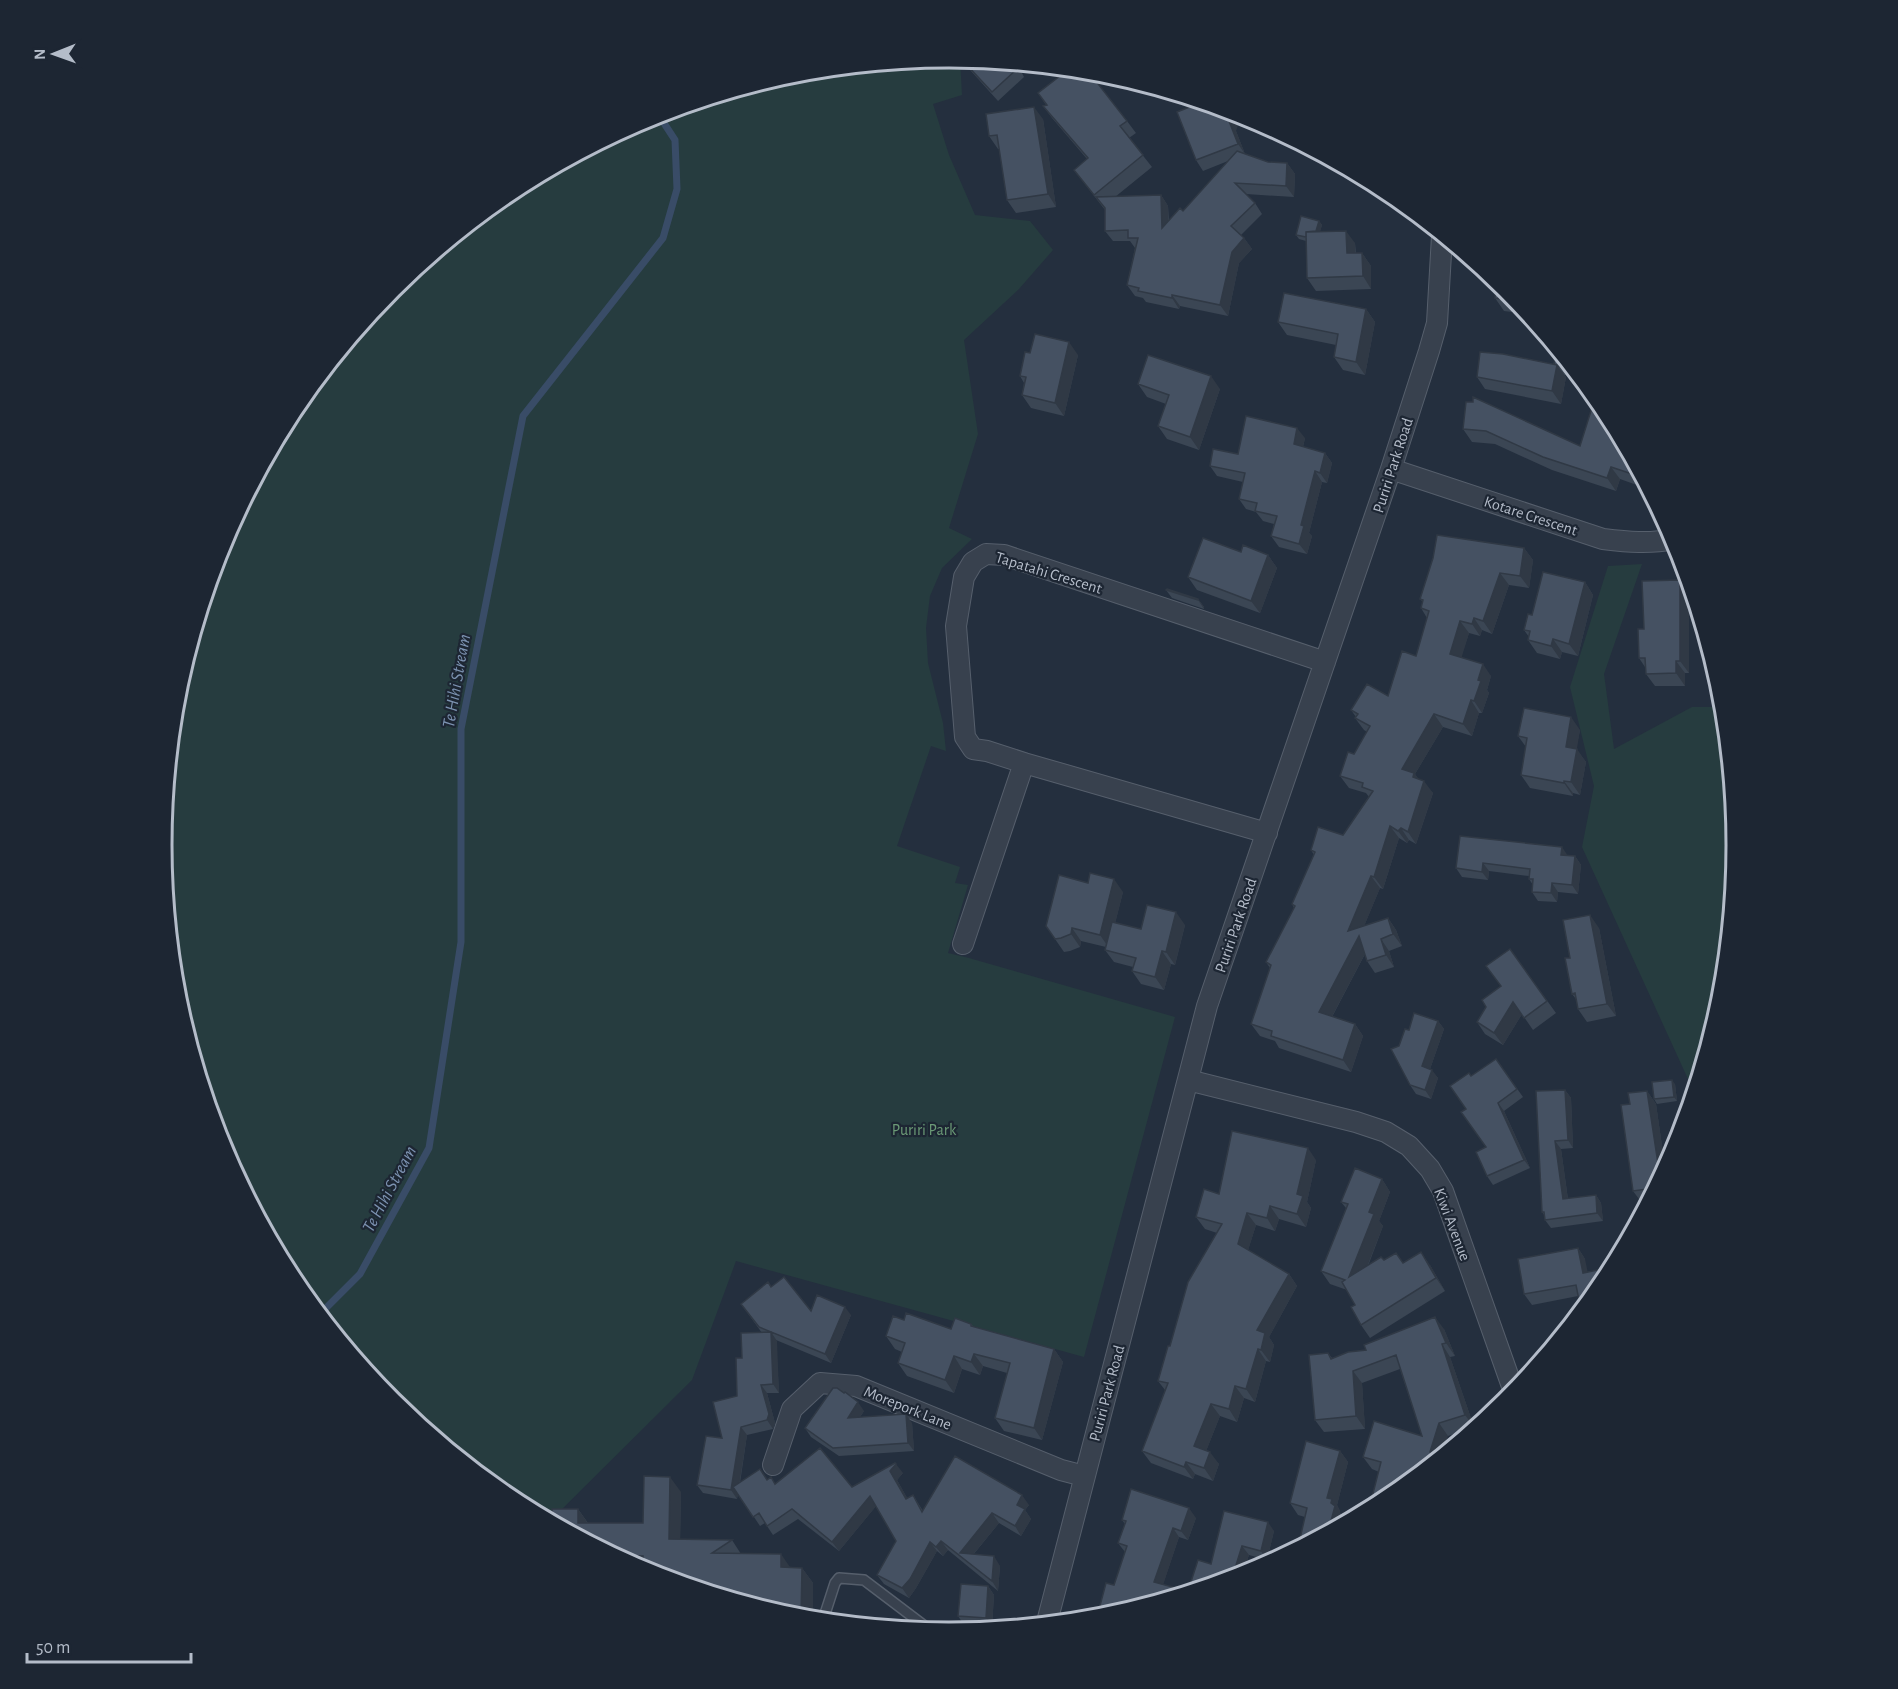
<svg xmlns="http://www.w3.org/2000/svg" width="1898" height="1689" viewBox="0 0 1898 1689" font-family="'Alegreya Sans',sans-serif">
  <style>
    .green { fill: #263c3f }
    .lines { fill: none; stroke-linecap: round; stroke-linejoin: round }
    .stream { stroke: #394c67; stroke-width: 7 }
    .lane-casing { stroke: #565f6c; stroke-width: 12 }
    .street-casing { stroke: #565f6c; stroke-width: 22 }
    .lane { stroke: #38414e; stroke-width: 9 }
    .street { stroke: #38414e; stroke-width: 20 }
    .wall { fill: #3b4654 }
    .shaded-wall { fill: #303945 }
    .building { fill: #455162; stroke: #303945; stroke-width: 1.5 }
    .labels { text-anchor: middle; stroke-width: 4.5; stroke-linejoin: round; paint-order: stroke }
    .street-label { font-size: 16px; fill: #b4bcc9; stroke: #1d2633 }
    .park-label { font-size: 16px; fill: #6b9a76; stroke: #1d2633 }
    .water-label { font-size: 18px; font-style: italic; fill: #7c92b1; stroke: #1d2633 }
    .rim { fill: none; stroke: #b4bcc9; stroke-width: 3 }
  </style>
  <rect width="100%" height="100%" fill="#242f3e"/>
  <path class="green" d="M 949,57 L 960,58 L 962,95 L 933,104 L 949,155 L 975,215 L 1030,221 L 1053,250 L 1019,289 L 964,340 L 978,434 L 949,528 L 972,539 L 942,568 L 930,596 L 926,628 L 928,663 L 943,723 L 946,751 L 931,746 L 897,846 L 960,867 L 955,883 L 968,885 L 948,953 L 969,958 L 1175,1017 L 1084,1357 L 736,1261 L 692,1380 L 551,1520 L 511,1499 L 392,1401 L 294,1282 L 221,1146 L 177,998 L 162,844 L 177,691 L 222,543 L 294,407 L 392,287 L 512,190 L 648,117 L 796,72 Z
    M 1642,564 L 1604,674 L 1614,749 L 1692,707 L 1723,707 L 1736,845 L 1721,998 L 1693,1090 L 1582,847 L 1594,786 L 1570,687 L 1608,566 Z"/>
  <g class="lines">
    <path class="stream" d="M 320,1314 L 360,1274 L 429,1148 L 461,942 L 461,729 L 523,416 L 663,238 L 677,189 L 675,140 L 658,114"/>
    <g class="lane-casing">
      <path id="lane" d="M 823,1620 L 835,1583 L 839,1578 L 864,1580 L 930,1630"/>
    </g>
    <g class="street-casing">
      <path id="street" d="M 1391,469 L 1603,539 C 1628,542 1650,544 1674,539
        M 1267,833 L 1024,763 L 987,751 L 973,749 L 965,737 L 956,626 L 964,577 L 973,562 L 986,554 L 1004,555 L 1325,662
        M 963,944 L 1024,763
        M 1188,1080 L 1356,1122 L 1386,1132 L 1409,1146 L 1430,1169 L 1443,1191 L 1514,1392
        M 773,1465 L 792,1409 L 820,1383 L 856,1386 L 1061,1470 L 1084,1476
        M 1047,1622 L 1207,1006 L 1391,469 L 1429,351 L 1437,323 L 1442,236"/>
    </g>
    <use href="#lane" class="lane"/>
    <use href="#street" class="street"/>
  </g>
  <path class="wall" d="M 969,59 L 1028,65 L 1021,71 L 1024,77 L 998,101 L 971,71 L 965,63 Z
    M 1087,80 L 1127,121 L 1136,133 L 1129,138 L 1152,167 L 1115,197 L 1161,195 L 1168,206 L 1169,220 L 1183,211 L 1228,161 L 1203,171 L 1196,160 L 1236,131 L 1245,154 L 1268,162 L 1287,163 L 1295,174 L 1294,197 L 1246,194 L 1255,203 L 1262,214 L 1241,235 L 1244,238 L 1252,249 L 1239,263 L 1228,316 L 1180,306 L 1179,309 L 1146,302 L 1143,298 L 1135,296 L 1127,285 L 1135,248 L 1130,241 L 1113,241 L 1105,231 L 1105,210 L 1074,170 L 1087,159 L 1052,118 L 1043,106 L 1046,105 L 1038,93 Z
    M 1043,119 L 1056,207 L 1016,213 L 1007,200 L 999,149 L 998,149 L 989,136 Z
    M 1361,176 L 1385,189 L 1367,188 L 1361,180 Z
    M 1319,221 L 1322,225 L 1320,231 L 1355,243 L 1356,253 L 1362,253 L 1371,266 L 1371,289 L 1316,291 L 1307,278 L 1306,241 L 1299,239 L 1296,235 Z
    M 1506,288 L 1527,314 L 1504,311 L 1495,298 Z
    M 1366,309 L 1375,322 L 1365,375 L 1343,370 L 1334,357 L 1336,345 L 1287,335 L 1278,322 Z
    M 1556,349 L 1579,377 L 1564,375 L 1566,377 L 1561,404 L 1485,389 L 1477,377 L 1554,364 Z
    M 1030,353 L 1078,355 L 1064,416 L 1031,408 L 1022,395 L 1024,383 L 1020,376 Z
    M 1138,384 L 1220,389 L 1199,450 L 1167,439 L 1158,426 L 1166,404 L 1147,397 Z
    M 1466,402 L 1580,446 L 1604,407 L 1648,489 L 1620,479 L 1616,491 L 1552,470 L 1495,444 L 1472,442 L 1463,429 Z
    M 1305,438 L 1303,447 L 1325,453 L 1332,463 L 1327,483 L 1322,482 L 1309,533 L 1312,536 L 1307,554 L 1279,547 L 1271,536 L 1274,524 L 1263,521 L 1256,512 L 1246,509 L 1239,499 L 1243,482 L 1217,476 L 1210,466 L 1238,454 Z
    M 1524,548 L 1533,560 L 1529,588 L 1509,585 L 1492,634 L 1482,630 L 1480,636 L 1469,633 L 1461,657 L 1491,676 L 1487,690 L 1489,693 L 1482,713 L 1479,713 L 1472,736 L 1443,727 L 1415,774 L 1418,779 L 1433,793 L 1416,844 L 1409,840 L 1407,843 L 1399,838 L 1383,889 L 1380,888 L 1364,926 L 1388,918 L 1396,930 L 1402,946 L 1389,951 L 1394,967 L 1375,973 L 1367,961 L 1365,954 L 1332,1017 L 1355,1024 L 1363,1036 L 1351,1072 L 1279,1048 L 1275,1041 L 1260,1036 L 1251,1024 L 1270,968 L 1266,962 L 1294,908 L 1292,904 L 1314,855 L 1311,850 L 1343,835 L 1369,797 L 1366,793 L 1349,788 L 1340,776 L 1354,754 L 1367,732 L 1364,730 L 1355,718 L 1356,717 L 1351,710 L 1388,696 L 1416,656 L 1427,618 L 1421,608 L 1423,602 L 1420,599 Z
    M 1241,552 L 1268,555 L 1277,568 L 1260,613 L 1197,590 L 1188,577 Z
    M 1680,580 L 1689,593 L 1689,673 L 1685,673 L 1685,686 L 1655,686 L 1646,674 L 1645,667 L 1639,658 L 1644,629 Z
    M 1585,582 L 1593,595 L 1578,656 L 1562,652 L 1560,659 L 1537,653 L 1528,640 L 1529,637 L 1524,630 L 1532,615 Z
    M 1166,590 L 1198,599 L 1204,607 L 1204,609 L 1172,598 Z
    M 1580,730 L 1576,749 L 1586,762 L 1580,795 L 1573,793 L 1573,796 L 1530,788 L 1521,775 L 1526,747 L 1518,736 Z
    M 1460,836 L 1567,856 L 1575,856 L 1581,865 L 1578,894 L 1558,892 L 1557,902 L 1538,901 L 1532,892 L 1533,885 L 1529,879 L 1529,876 L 1489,871 L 1488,880 L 1462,877 L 1456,868 Z
    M 1123,892 L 1115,923 L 1141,929 L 1185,925 L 1175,965 L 1171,964 L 1164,990 L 1141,984 L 1132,971 L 1133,967 L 1114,962 L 1105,950 L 1106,947 L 1081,941 L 1080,947 L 1070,951 L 1064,952 L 1046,926 Z
    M 1599,928 L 1616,1016 L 1587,1022 L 1578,1009 L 1576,999 L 1572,994 L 1570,958 Z
    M 1510,949 L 1556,1013 L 1533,1030 L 1522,1014 L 1503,1045 L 1485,1034 L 1477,1022 L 1501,986 Z
    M 1438,1021 L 1444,1029 L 1430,1069 L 1438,1078 L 1431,1099 L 1416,1094 L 1410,1085 L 1399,1046 L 1409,1030 Z
    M 1496,1059 L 1523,1097 L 1504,1111 L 1530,1168 L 1493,1185 L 1487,1176 L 1486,1147 L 1471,1076 Z
    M 1675,1084 L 1677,1101 L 1657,1104 L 1654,1099 Z
    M 1565,1090 L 1571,1098 L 1573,1148 L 1561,1149 L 1568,1199 L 1596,1195 L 1601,1203 L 1603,1221 L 1551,1228 L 1545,1220 L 1545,1216 L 1542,1212 Z
    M 1647,1091 L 1656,1104 L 1665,1167 L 1646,1203 L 1642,1203 L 1633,1191 L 1630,1104 Z
    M 1316,1160 L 1307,1202 L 1311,1208 L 1306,1227 L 1279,1219 L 1275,1231 L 1256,1225 L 1248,1250 L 1289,1274 L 1297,1286 L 1269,1337 L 1274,1345 L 1270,1362 L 1266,1361 L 1255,1402 L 1244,1398 L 1237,1422 L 1220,1416 L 1206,1451 L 1219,1464 L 1213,1481 L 1195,1474 L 1193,1479 L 1151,1463 L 1142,1451 L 1165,1390 L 1158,1381 L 1170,1346 L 1217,1233 L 1205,1229 L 1196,1217 L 1219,1194 Z
    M 1382,1179 L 1390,1192 L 1379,1221 L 1383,1226 L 1368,1266 L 1384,1260 L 1430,1265 L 1445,1291 L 1370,1338 L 1361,1325 L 1355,1305 L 1347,1290 L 1330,1284 L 1321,1271 L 1346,1208 L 1341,1202 Z
    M 1578,1248 L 1585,1259 L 1578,1296 L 1532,1305 L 1524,1294 Z
    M 771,1287 L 811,1311 L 851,1315 L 831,1363 L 776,1340 L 779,1393 L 767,1393 L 775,1423 L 773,1429 L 747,1435 L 740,1483 L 768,1479 L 775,1484 L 852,1487 L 903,1473 L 897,1480 L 907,1498 L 913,1495 L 923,1511 L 1029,1505 L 1025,1510 L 1031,1519 L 1021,1536 L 999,1523 L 973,1555 L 1000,1566 L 998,1591 L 948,1550 L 943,1556 L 937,1551 L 916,1588 L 909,1598 L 884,1584 L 877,1575 L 896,1541 L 876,1506 L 839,1551 L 798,1519 L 773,1535 L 765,1523 L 760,1526 L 738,1493 L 737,1499 L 703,1493 L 697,1485 L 722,1438 L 737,1396 L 742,1358 L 762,1333 L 741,1304 Z
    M 904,1320 L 951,1329 L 971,1324 L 974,1327 L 1054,1349 L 1063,1362 L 1042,1440 L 1004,1431 L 995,1418 L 1007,1373 L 983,1366 L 980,1375 L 962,1369 L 954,1393 L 907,1376 L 898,1363 L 902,1352 L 895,1349 L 886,1336 Z
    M 1444,1329 L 1455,1356 L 1450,1357 L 1474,1427 L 1448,1436 L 1379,1472 L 1372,1469 L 1363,1457 L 1422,1436 L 1400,1369 L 1362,1383 L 1365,1429 L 1324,1432 L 1315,1420 L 1328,1353 L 1332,1358 L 1366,1350 Z
    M 864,1411 L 860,1417 L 912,1423 L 914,1451 L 839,1456 L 811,1437 L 805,1428 Z
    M 1340,1451 L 1348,1462 L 1337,1505 L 1340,1511 L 1340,1513 L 1343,1517 L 1341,1524 L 1301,1545 L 1299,1543 L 1305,1517 L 1298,1515 L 1290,1503 Z
    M 681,1492 L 680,1539 L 732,1540 L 741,1554 L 790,1567 L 802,1568 L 813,1583 L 647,1572 L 552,1521 L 578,1509 L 588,1523 L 643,1523 Z
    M 1224,1511 L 1274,1531 L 1267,1560 L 1249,1555 L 1242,1575 L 1188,1591 L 1211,1564 Z
    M 1196,1518 L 1188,1540 L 1179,1537 L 1163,1584 L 1114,1585 L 1125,1552 L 1118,1543 L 1125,1524 L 1122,1520 Z
    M 988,1586 L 994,1595 L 992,1627 L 964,1625 L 958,1616 Z"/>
  <path class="shaded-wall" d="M 1034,107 L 1043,119 L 1056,207 L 1048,194 Z
    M 1232,111 L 1242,114 L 1236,131 L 1245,154 L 1238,144 L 1229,121 Z
    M 1287,163 L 1295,174 L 1294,197 L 1286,186 Z
    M 1161,195 L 1168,206 L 1169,239 L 1162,228 Z
    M 1319,221 L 1322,225 L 1317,243 L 1314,239 Z
    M 1346,231 L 1355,243 L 1356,266 L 1347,253 Z
    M 1244,238 L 1252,249 L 1239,263 L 1228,316 L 1220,305 L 1232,252 Z
    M 1362,253 L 1371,266 L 1371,289 L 1363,276 Z
    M 1172,295 L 1180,306 L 1179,309 L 1172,298 Z
    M 1366,309 L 1375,322 L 1365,375 L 1356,362 Z
    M 1069,342 L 1078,355 L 1064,416 L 1055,403 Z
    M 1557,365 L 1566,377 L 1561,404 L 1552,391 Z
    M 1211,376 L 1220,389 L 1199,450 L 1190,437 Z
    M 1297,428 L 1305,438 L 1301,455 L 1294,444 Z
    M 1325,453 L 1332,463 L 1327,483 L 1320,473 Z
    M 1611,467 L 1620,479 L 1616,491 L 1607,478 Z
    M 1315,471 L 1322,482 L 1309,533 L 1312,536 L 1307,554 L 1299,544 L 1301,525 Z
    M 1524,548 L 1533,560 L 1529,588 L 1520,576 Z
    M 1268,555 L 1277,568 L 1260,613 L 1251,601 Z
    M 1500,573 L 1509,585 L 1492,634 L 1483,621 Z
    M 1680,580 L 1689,593 L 1689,673 L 1680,661 Z
    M 1585,582 L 1593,595 L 1578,656 L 1569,644 Z
    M 1198,599 L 1204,607 L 1204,609 L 1198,600 Z
    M 1474,618 L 1482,630 L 1480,636 L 1472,624 Z
    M 1460,621 L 1469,633 L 1459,666 L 1450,654 Z
    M 1553,639 L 1562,652 L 1560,659 L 1551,646 Z
    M 1676,661 L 1685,673 L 1685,686 L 1676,673 Z
    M 1483,664 L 1491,676 L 1487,690 L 1489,693 L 1482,713 L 1474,701 L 1478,680 Z
    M 1471,700 L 1479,713 L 1472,736 L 1463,724 Z
    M 1434,714 L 1443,727 L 1415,774 L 1423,785 L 1402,769 Z
    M 1571,717 L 1580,730 L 1575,760 L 1566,747 Z
    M 1577,749 L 1586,762 L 1580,795 L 1571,782 Z
    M 1424,781 L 1433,793 L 1416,844 L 1408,832 Z
    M 1564,781 L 1573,793 L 1573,796 L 1564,783 Z
    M 1390,826 L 1399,838 L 1383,889 L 1374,877 Z
    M 1401,828 L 1409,840 L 1407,843 L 1398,831 Z
    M 1562,847 L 1568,856 L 1561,855 Z
    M 1575,856 L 1581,865 L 1578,894 L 1572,885 Z
    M 1483,863 L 1489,871 L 1488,880 L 1482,872 Z
    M 1371,876 L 1380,888 L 1360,936 L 1368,948 L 1328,1024 L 1319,1012 L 1348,931 Z
    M 1114,879 L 1123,892 L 1109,948 L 1100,935 Z
    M 1552,883 L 1558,892 L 1557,902 L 1551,893 Z
    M 1176,912 L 1185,925 L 1175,965 L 1166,952 Z
    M 1590,915 L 1599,928 L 1616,1016 L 1607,1004 Z
    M 1388,918 L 1396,930 L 1402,946 L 1393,934 Z
    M 1072,928 L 1081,941 L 1080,947 L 1071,934 Z
    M 1381,939 L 1389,951 L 1394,967 L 1386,955 Z
    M 1162,951 L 1171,964 L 1164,990 L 1155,977 Z
    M 1513,1002 L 1522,1014 L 1503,1045 L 1494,1033 Z
    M 1438,1021 L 1444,1029 L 1428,1075 L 1422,1066 Z
    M 1355,1024 L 1363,1036 L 1351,1072 L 1343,1060 Z
    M 1432,1070 L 1438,1078 L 1431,1099 L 1425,1090 Z
    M 1672,1080 L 1675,1084 L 1677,1101 L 1674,1097 Z
    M 1565,1090 L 1571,1098 L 1573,1148 L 1568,1140 Z
    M 1647,1091 L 1656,1104 L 1665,1167 L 1660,1177 Z
    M 1498,1103 L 1504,1111 L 1530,1168 L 1524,1160 Z
    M 1555,1141 L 1561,1149 L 1569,1207 L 1563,1199 Z
    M 1308,1148 L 1316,1160 L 1307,1202 L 1311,1208 L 1306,1227 L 1297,1214 L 1297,1194 Z
    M 1382,1179 L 1390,1192 L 1379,1221 L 1383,1226 L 1358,1290 L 1349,1277 L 1369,1212 Z
    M 1596,1195 L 1601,1203 L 1603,1221 L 1597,1213 Z
    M 1270,1206 L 1279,1219 L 1275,1231 L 1267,1218 Z
    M 1247,1213 L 1256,1225 L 1246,1257 L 1238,1244 Z
    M 1578,1248 L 1585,1259 L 1590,1283 L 1583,1273 Z
    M 1421,1252 L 1430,1265 L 1445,1291 L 1436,1278 Z
    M 1289,1274 L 1297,1286 L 1269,1337 L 1274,1345 L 1270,1362 L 1261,1350 L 1257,1330 Z
    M 845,1307 L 851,1315 L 831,1363 L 825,1354 Z
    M 1435,1317 L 1444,1329 L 1455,1356 L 1446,1343 Z
    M 771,1332 L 777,1341 L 779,1393 L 773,1384 Z
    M 1442,1344 L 1450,1357 L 1474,1427 L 1465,1415 Z
    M 1054,1349 L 1063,1362 L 1042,1440 L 1034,1428 Z
    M 1258,1349 L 1266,1361 L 1255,1402 L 1246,1389 Z
    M 974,1354 L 983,1366 L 980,1375 L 971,1362 Z
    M 954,1356 L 962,1369 L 954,1393 L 945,1380 Z
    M 1353,1371 L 1362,1383 L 1365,1429 L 1356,1416 Z
    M 761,1385 L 767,1393 L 775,1423 L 773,1429 L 767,1420 Z
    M 1235,1386 L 1244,1398 L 1237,1422 L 1229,1409 Z
    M 858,1402 L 864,1411 L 854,1426 L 848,1418 Z
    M 1211,1404 L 1220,1416 L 1203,1459 L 1194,1446 Z
    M 906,1414 L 912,1423 L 914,1451 L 908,1443 Z
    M 1439,1423 L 1448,1436 L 1442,1454 L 1435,1459 L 1430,1452 Z
    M 741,1427 L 747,1435 L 737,1499 L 731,1490 Z
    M 1340,1451 L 1348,1462 L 1337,1505 L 1340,1511 L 1340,1513 L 1343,1517 L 1341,1524 L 1334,1527 L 1331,1521 L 1327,1498 Z
    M 1210,1452 L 1219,1464 L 1213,1481 L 1204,1468 Z
    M 1186,1462 L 1195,1474 L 1193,1479 L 1184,1467 Z
    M 896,1464 L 903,1473 L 897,1480 L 913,1508 L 906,1499 L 890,1471 Z
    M 670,1477 L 681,1492 L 680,1555 L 669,1539 Z
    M 1022,1495 L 1029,1505 L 1025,1510 L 1031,1519 L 1021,1536 L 1015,1526 L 1017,1505 Z
    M 870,1496 L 877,1505 L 839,1551 L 832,1542 Z
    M 1189,1508 L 1196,1518 L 1188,1540 L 1181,1531 Z
    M 578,1509 L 589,1525 L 578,1523 Z
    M 992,1513 L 999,1523 L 967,1562 L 960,1553 Z
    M 1268,1522 L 1274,1531 L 1267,1560 L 1261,1551 Z
    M 1173,1528 L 1179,1537 L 1161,1591 L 1154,1582 Z
    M 941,1541 L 948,1550 L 943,1556 L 936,1547 Z
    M 930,1542 L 937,1551 L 916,1588 L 909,1598 L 902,1588 Z
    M 1242,1546 L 1249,1555 L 1242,1575 L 1232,1578 Z
    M 781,1554 L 792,1570 L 781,1567 Z
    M 994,1556 L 1000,1566 L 998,1591 L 992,1581 Z
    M 802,1568 L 813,1583 L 813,1619 L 801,1617 Z
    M 988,1586 L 994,1595 L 992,1627 L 986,1618 Z"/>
  <path class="building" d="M 969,59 L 1014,63 L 1018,68 L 992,92 L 965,63 Z
    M 1069,69 L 1079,70 L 1087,80 L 1092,76 L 1127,121 L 1120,126 L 1143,155 L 1094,195 L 1074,170 L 1088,158 L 1043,106 L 1047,105 L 1038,93 Z
    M 1202,102 L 1232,111 L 1229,121 L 1238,144 L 1196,160 L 1177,112 Z
    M 1034,107 L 1048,194 L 1007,200 L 997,135 L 989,136 L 986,114 Z
    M 1237,151 L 1268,162 L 1287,163 L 1286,186 L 1235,183 L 1255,203 L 1231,226 L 1244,238 L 1232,252 L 1220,305 L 1172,295 L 1172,298 L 1138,291 L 1139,288 L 1127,285 L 1138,238 L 1128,238 L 1128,230 L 1105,231 L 1105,208 L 1096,197 L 1161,195 L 1162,228 L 1180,208 L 1183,211 Z
    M 1361,176 L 1368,180 L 1361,180 Z
    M 1301,216 L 1319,221 L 1316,231 L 1306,232 L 1306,237 L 1296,235 Z
    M 1346,231 L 1347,253 L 1362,253 L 1363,276 L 1307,278 L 1306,232 Z
    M 1497,281 L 1506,288 L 1517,301 L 1495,298 Z
    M 1284,293 L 1366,309 L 1356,362 L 1334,357 L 1338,334 L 1278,322 Z
    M 1035,334 L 1069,342 L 1055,403 L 1022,395 L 1026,377 L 1020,376 L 1025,352 L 1030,353 Z
    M 1556,349 L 1572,368 L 1558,366 L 1557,365 L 1554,364 Z
    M 1480,352 L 1503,354 L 1557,365 L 1552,391 L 1477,377 Z
    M 1148,355 L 1211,376 L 1190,437 L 1158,426 L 1169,395 L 1138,384 Z
    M 1473,397 L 1580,446 L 1595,398 L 1597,399 L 1604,407 L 1641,477 L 1611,467 L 1607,478 L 1543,457 L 1486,431 L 1463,429 L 1466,402 L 1473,402 Z
    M 1246,416 L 1297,428 L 1294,444 L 1325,453 L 1320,473 L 1315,471 L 1301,525 L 1304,526 L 1299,544 L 1271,536 L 1277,516 L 1255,511 L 1257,503 L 1239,499 L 1245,473 L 1210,466 L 1213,449 L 1238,454 Z
    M 1437,535 L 1524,548 L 1520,576 L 1500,573 L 1483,621 L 1474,618 L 1472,624 L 1460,621 L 1450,654 L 1483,664 L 1478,680 L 1481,681 L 1474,701 L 1471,700 L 1463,724 L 1434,714 L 1402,769 L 1414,773 L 1413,777 L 1424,781 L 1408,832 L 1401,828 L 1398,831 L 1390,826 L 1374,877 L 1371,876 L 1348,931 L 1388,918 L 1393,934 L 1381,939 L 1386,955 L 1367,961 L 1359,936 L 1319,1012 L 1355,1024 L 1343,1060 L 1271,1036 L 1272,1031 L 1251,1024 L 1271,965 L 1266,962 L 1295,906 L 1292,904 L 1315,852 L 1311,850 L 1318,827 L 1343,835 L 1373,791 L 1362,787 L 1363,783 L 1340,776 L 1348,752 L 1354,754 L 1370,726 L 1355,718 L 1358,714 L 1351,710 L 1367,684 L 1388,696 L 1402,651 L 1416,656 L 1429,611 L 1421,608 L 1423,600 L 1420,599 L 1433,558 Z
    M 1203,538 L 1241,552 L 1243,545 L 1268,555 L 1251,601 L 1188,577 Z
    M 1543,572 L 1585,582 L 1569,644 L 1553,639 L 1551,646 L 1528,640 L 1530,631 L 1524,630 L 1528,614 L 1532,615 Z
    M 1680,580 L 1680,661 L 1676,661 L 1676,673 L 1646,674 L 1645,658 L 1639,658 L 1638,629 L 1644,629 L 1642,581 Z
    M 1167,589 L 1198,599 L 1198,600 L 1166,590 Z
    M 1524,708 L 1571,717 L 1566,747 L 1577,749 L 1571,782 L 1564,781 L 1564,783 L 1521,775 L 1527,738 L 1518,736 Z
    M 1460,836 L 1562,847 L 1561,855 L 1575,856 L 1572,885 L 1552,883 L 1551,893 L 1532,892 L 1533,879 L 1529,879 L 1530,869 L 1483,863 L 1482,872 L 1456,868 Z
    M 1090,873 L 1114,879 L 1100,935 L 1072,928 L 1071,934 L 1061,938 L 1055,939 L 1046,926 L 1059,875 L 1088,883 Z
    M 1147,905 L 1176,912 L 1166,952 L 1162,951 L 1155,977 L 1132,971 L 1136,958 L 1105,950 L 1112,922 L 1141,929 Z
    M 1590,915 L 1607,1004 L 1578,1009 L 1575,993 L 1572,994 L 1565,958 L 1570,958 L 1563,920 Z
    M 1510,949 L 1547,1001 L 1524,1018 L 1513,1002 L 1494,1033 L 1477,1022 L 1486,1007 L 1482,1000 L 1501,986 L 1486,966 Z
    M 1414,1013 L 1438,1021 L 1422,1066 L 1432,1070 L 1425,1090 L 1410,1085 L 1391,1049 L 1399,1046 L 1405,1029 L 1409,1030 Z
    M 1496,1059 L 1517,1089 L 1498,1103 L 1524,1160 L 1487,1176 L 1476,1152 L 1486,1147 L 1461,1112 L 1466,1109 L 1450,1086 L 1469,1073 L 1471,1076 Z
    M 1672,1080 L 1674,1097 L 1654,1099 L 1652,1082 Z
    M 1565,1090 L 1568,1140 L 1555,1141 L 1563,1199 L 1596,1195 L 1597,1213 L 1545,1220 L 1544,1212 L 1542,1212 L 1536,1091 Z
    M 1647,1091 L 1660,1177 L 1649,1198 L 1647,1189 L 1633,1191 L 1621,1105 L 1630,1104 L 1628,1093 Z
    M 1232,1131 L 1308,1148 L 1297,1194 L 1303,1196 L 1297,1214 L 1270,1206 L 1267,1218 L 1247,1213 L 1238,1244 L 1289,1274 L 1257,1330 L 1265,1333 L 1261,1350 L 1258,1349 L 1246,1389 L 1235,1386 L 1229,1409 L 1211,1404 L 1194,1446 L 1210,1452 L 1204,1468 L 1186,1462 L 1184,1467 L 1142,1451 L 1168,1383 L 1158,1381 L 1168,1346 L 1170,1346 L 1188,1282 L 1222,1224 L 1196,1217 L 1204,1189 L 1219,1194 Z
    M 1355,1168 L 1382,1179 L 1369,1212 L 1374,1214 L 1349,1277 L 1381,1257 L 1384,1260 L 1396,1253 L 1403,1263 L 1421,1252 L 1436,1278 L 1361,1325 L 1351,1307 L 1355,1305 L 1342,1282 L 1345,1280 L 1321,1271 L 1348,1204 L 1341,1202 Z
    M 1578,1248 L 1583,1273 L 1612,1267 L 1604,1282 L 1581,1310 L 1576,1285 L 1524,1294 L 1518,1259 Z
    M 784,1277 L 811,1311 L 817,1295 L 845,1307 L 825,1354 L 759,1327 L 741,1304 L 768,1282 L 771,1287 Z
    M 906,1313 L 951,1329 L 955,1318 L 971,1324 L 971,1326 L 1054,1349 L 1034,1428 L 995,1418 L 1010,1363 L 974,1354 L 971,1362 L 954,1356 L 945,1380 L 898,1363 L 905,1343 L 886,1336 L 893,1316 L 904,1320 Z
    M 1435,1317 L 1446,1343 L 1442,1344 L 1465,1415 L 1439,1423 L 1430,1452 L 1441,1455 L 1386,1499 L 1369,1509 L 1381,1462 L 1363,1457 L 1374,1421 L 1422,1436 L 1396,1355 L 1353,1371 L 1356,1416 L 1315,1420 L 1309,1355 L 1328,1353 L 1331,1359 L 1348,1352 L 1366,1350 L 1364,1345 Z
    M 771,1332 L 773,1384 L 761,1385 L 769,1414 L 767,1420 L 741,1427 L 731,1490 L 697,1485 L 706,1436 L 722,1438 L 713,1402 L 737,1396 L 736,1358 L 742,1358 L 741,1333 Z
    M 833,1388 L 837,1388 L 844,1393 L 845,1392 L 858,1402 L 848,1418 L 906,1414 L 908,1443 L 833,1448 L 805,1428 Z
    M 1306,1441 L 1340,1451 L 1327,1498 L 1332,1499 L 1331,1503 L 1335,1506 L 1331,1521 L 1335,1522 L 1334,1527 L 1303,1544 L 1299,1543 L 1307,1508 L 1290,1503 Z
    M 820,1448 L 852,1487 L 895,1463 L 896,1464 L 890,1471 L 906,1499 L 913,1495 L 922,1512 L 955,1456 L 1022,1495 L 1017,1505 L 1025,1509 L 1015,1526 L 992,1513 L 960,1553 L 994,1556 L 992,1581 L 941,1541 L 936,1547 L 930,1542 L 910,1579 L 902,1588 L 877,1575 L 896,1541 L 870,1496 L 832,1542 L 792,1509 L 767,1526 L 759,1513 L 753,1517 L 733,1487 L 760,1469 L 767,1480 L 771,1477 L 775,1484 Z
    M 644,1476 L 670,1477 L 669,1539 L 732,1540 L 712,1553 L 781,1554 L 781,1567 L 802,1568 L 801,1617 L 795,1617 L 647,1572 L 643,1569 L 643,1556 L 616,1555 L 552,1521 L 552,1509 L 578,1509 L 578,1523 L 643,1523 Z
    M 1131,1489 L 1189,1508 L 1181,1531 L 1173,1528 L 1154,1582 L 1187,1591 L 1102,1617 L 1097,1617 L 1106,1583 L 1114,1585 L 1127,1546 L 1118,1543 L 1126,1521 L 1122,1520 Z
    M 1224,1511 L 1268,1522 L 1261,1551 L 1242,1546 L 1232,1578 L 1188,1591 L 1198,1560 L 1211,1564 Z
    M 961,1584 L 988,1586 L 986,1618 L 958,1616 Z"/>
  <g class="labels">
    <g class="street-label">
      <text transform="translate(1392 465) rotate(-72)" y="6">Puriri Park Road</text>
      <text transform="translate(1531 515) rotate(18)" y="6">Kotare Crescent</text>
      <text transform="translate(1049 572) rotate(17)" y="6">Tapatahi Crescent</text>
      <text transform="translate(1235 925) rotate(-71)" y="6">Puriri Park Road</text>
      <text transform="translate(1453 1224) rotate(69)" y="6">Kiwi Avenue</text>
      <text transform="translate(1106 1393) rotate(-75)" y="6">Puriri Park Road</text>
      <text transform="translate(908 1407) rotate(22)" y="6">Morepork Lane</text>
    </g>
    <g class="park-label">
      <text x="924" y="1135">Puriri Park</text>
    </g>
    <g class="water-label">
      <text transform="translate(456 681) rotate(-80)" y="6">Te Hihi Stream</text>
      <text transform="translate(389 1189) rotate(-62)" y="6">Te Hihi Stream</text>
    </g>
  </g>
  <path d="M0 0H1898V1689H0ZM172 845a777 777 0 1 1 1554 0a777 777 0 1 1-1554 0Z" fill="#1d2633" fill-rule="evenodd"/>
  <path class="rim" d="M172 845a777 777 0 1 1 1554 0a777 777 0 1 1-1554 0Z"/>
  <g transform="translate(54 54) rotate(269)" stroke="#1d2633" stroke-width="4.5" paint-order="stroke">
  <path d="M0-4.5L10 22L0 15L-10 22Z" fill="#b4bcc9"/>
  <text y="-9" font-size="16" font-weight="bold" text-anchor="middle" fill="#b4bcc9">N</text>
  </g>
  <path d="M27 1653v9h164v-9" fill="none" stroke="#b4bcc9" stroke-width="3"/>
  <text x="36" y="1653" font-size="18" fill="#b4bcc9" stroke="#1d2633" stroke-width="4.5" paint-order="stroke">50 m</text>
</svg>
